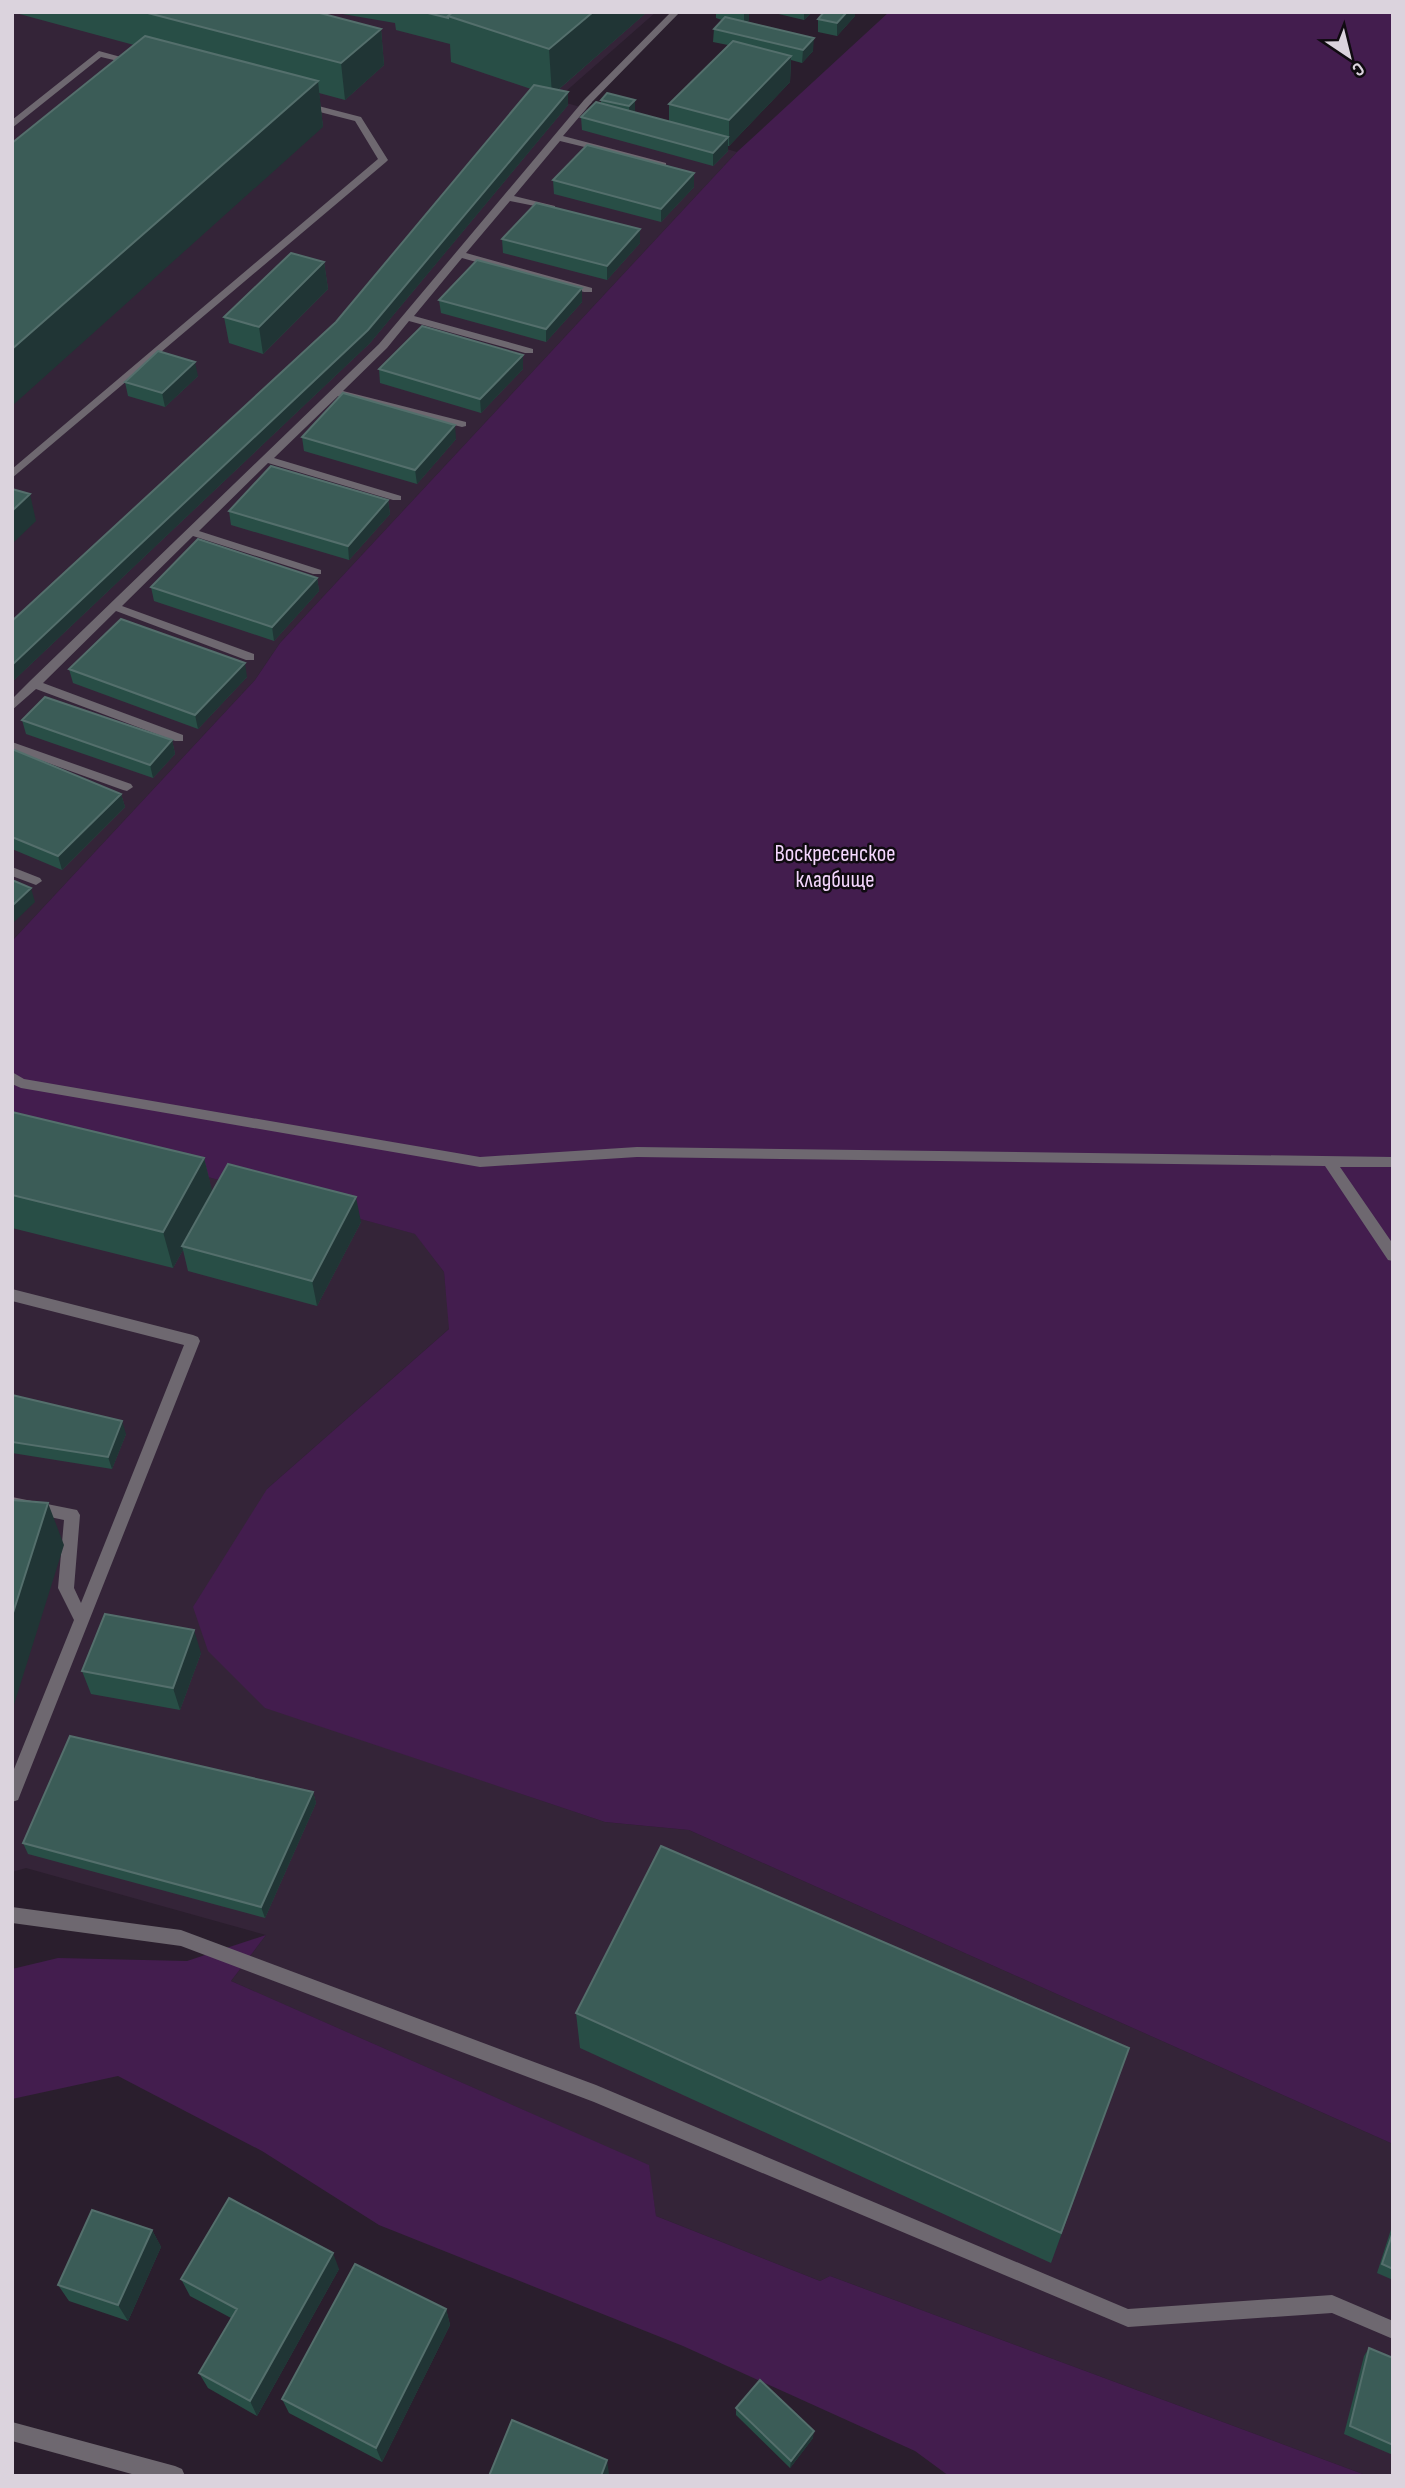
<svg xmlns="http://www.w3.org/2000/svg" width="1405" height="2488" viewBox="0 0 1405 2488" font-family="'Sofia Sans Condensed',sans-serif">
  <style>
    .built { fill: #342438 }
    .green { fill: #431d4e }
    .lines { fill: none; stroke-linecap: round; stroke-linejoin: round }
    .lane { fill: #6e6870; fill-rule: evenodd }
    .street { fill: #6e6870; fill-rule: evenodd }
    .wall { fill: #284e46 }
    .shaded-wall { fill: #203535 }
    .building { fill: #3b5c57; stroke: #546f6c; stroke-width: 2 }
    .labels { text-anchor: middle; stroke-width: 5; stroke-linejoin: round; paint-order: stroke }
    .park-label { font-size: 23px; fill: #f4d6fd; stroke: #100b11 }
  </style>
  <rect width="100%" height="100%" fill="#2a1e2d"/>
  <path class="built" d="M 12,12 L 656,12 L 556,100 L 737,152 L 280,643 L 255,680 L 12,941 Z
    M 12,1123 L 416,1234 L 444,1272 L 450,1328 L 267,1489 L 265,1707 L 605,1822 L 689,1830 L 1393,2144 L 1393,2476 L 1368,2476 L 830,2276 L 820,2281 L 656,2216 L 648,2165 L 231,1981 L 266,1935 L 26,1868 L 12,1872 Z"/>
  <path class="green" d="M 889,12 L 1393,12 L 1393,2144 L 689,1830 L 605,1822 L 265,1708 L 208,1651 L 193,1607 L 267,1489 L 449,1329 L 444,1272 L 415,1234 L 12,1123 L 12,941 L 255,680 L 280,643 L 737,152 Z
    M 266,1935 L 231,1981 L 649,2165 L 656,2216 L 820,2281 L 830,2276 L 1368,2476 L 949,2476 L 915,2451 L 683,2346 L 379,2225 L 262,2151 L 118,2076 L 12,2099 L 12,1969 L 58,1958 L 187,1961 Z"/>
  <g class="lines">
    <path class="lane" d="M 99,51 L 139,62 L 135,65 L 101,57 L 12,128 L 12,120 Z
      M 584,100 L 592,102 L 563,136 L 666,163 L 666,167 L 560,141 L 514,196 L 555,206 L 555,210 L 510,201 L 466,253 L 592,288 L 592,292 L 584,292 L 462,258 L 414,316 L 533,349 L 533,353 L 525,353 L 409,321 L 387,348 L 343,391 L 466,422 L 466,426 L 462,427 L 338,396 L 274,458 L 401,496 L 401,500 L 393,500 L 268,463 L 199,531 L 321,570 L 321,574 L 313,574 L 193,536 L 122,606 L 254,654 L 254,660 L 246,660 L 116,611 L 43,683 L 183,735 L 183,741 L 175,741 L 36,689 L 12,710 L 12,699 L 30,681 L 379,344 Z
      M 303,102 L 361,117 L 388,160 L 386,162 L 12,478 L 12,469 L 378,159 L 355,121 L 300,107 L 300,103 Z
      M 12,742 L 131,784 L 133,787 L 127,791 L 123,790 L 12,750 Z
      M 12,867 L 40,878 L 42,881 L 36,885 L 12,876 Z
      M 12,1072 L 24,1079 L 480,1157 L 637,1147 L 1393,1157 L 1393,1167 L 1340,1167 L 1393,1244 L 1393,1261 L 1388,1260 L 1325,1166 L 637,1157 L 480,1167 L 21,1088 L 12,1084 Z
      M 12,1289 L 193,1335 L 198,1337 L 200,1341 L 20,1795 L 18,1800 L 12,1802 L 12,1774 L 74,1620 L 58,1588 L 64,1520 L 12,1509 L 12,1497 L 77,1510 L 80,1515 L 74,1588 L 81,1603 L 184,1345 L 12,1301 Z
      M 12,1907 L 181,1930 L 596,2085 L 1128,2309 L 1332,2295 L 1393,2321 L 1393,2339 L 1332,2313 L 1128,2327 L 594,2102 L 181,1946 L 12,1923 Z"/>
    <path class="street" d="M 671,12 L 680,12 L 590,104 L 584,104 L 584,100 Z
      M 12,2422 L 175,2466 L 182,2469 L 185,2476 L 139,2476 L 12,2441 Z"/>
  </g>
  <path class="wall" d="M 12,12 L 316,12 L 381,29 L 384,65 L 345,100 L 319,93 L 323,127 L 134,45 Z
    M 331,12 L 647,12 L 558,90 L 568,92 L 568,105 L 370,343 L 12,682 L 12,621 L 336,322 L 531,89 L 451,62 L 450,44 L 396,30 L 395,23 Z
    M 716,12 L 749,12 L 749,20 L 747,22 L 813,51 L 802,63 L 791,60 L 790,82 L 729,146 L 728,146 L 728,151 L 713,166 L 582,130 L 581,117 L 601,104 L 601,100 L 635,100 L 635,113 L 669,122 L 669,104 L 728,45 L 713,42 L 714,29 L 722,20 L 716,18 Z
    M 770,12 L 812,12 L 804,20 Z
    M 855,16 L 837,36 L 818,32 L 818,19 Z
    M 553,180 L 694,187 L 661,222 L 554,194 Z
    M 502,239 L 640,243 L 607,280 L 503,253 Z
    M 324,262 L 328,289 L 263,354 L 229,343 L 224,317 Z
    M 582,288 L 582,302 L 546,342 L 441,313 L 439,300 Z
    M 379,369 L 523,369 L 481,413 L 380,383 Z
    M 198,376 L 165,407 L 128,396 L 125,382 Z
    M 302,437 L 456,439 L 417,484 L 304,451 Z
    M 388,500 L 390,514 L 349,560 L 231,525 L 229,511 Z
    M 317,578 L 319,591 L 274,641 L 154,601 L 151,587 Z
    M 69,669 L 247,677 L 198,729 L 73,683 Z
    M 22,720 L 172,740 L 175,754 L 153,778 L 26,734 Z
    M 12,749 L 121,794 L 125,807 L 62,870 L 12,849 Z
    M 12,1112 L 204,1158 L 212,1192 L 361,1222 L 317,1306 L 188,1271 L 183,1250 L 173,1268 L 12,1228 Z
    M 12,1395 L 126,1434 L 112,1469 L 12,1453 Z
    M 201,1653 L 180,1710 L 91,1694 L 82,1671 Z
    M 313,1792 L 316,1803 L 265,1918 L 28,1854 L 23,1843 Z
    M 576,2013 L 1117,2081 L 1051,2263 L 580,2048 Z
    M 1393,2223 L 1393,2280 L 1377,2273 Z
    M 152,2230 L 161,2247 L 128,2321 L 69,2301 L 58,2285 Z
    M 339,2269 L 257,2416 L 208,2388 L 199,2373 L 231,2318 L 190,2296 L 181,2279 Z
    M 446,2309 L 450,2325 L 382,2462 L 289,2413 L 282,2399 Z
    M 1369,2348 L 1393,2358 L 1393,2455 L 1344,2434 L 1364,2356 Z
    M 736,2408 L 813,2438 L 790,2468 L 736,2415 Z"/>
  <path class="shaded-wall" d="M 593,12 L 647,12 L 552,95 L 549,49 Z
    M 744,12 L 749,12 L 749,20 L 744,25 Z
    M 804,12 L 812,12 L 804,20 Z
    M 847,12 L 855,12 L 855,16 L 837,36 L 837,23 Z
    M 381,29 L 384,65 L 345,100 L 341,63 Z
    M 814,38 L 813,51 L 802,63 L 803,50 Z
    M 791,56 L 790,82 L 729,146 L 729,120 Z
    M 318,81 L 323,127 L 12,406 L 12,349 Z
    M 568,92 L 568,105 L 370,343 L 12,682 L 12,665 Z
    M 635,100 L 635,113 L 629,120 L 629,106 Z
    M 728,137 L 728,151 L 713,166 L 713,153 Z
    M 694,173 L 694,187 L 661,222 L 661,209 Z
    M 640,229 L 640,243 L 607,280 L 607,266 Z
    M 324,262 L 328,289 L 263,354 L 259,327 Z
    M 582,288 L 582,302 L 546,342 L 546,329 Z
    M 523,355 L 523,369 L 481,413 L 480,399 Z
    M 195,362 L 198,376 L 165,407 L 162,393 Z
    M 455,425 L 456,439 L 417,484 L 415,470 Z
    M 30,494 L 36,521 L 12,544 L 12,511 Z
    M 388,500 L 390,514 L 349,560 L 348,546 Z
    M 317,578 L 319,591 L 274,641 L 272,627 Z
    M 245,663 L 247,677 L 198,729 L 195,715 Z
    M 172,740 L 175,754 L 153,778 L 150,765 Z
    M 121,794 L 125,807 L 62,870 L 58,856 Z
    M 31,888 L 35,902 L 12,924 L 12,906 Z
    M 204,1158 L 213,1194 L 182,1246 L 183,1250 L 173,1268 L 163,1232 Z
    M 356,1197 L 361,1222 L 317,1306 L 312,1281 Z
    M 122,1421 L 126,1434 L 112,1469 L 108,1457 Z
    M 48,1503 L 64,1545 L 12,1711 L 12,1616 Z
    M 194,1630 L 201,1653 L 180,1710 L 173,1688 Z
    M 313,1792 L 316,1803 L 265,1918 L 261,1907 Z
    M 152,2230 L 161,2247 L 128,2321 L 118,2305 Z
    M 333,2253 L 339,2269 L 257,2416 L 250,2401 Z
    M 446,2309 L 450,2325 L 382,2462 L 376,2448 Z
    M 814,2431 L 813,2438 L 790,2468 L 791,2461 Z
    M 607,2460 L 609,2474 L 608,2476 L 601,2476 Z"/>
  <path class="building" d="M 144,12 L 316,12 L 381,29 L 341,63 Z
    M 424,12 L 453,12 L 448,16 L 448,18 Z
    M 453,12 L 593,12 L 549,49 L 448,16 Z
    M 824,12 L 847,12 L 837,23 L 818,19 Z
    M 725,17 L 814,38 L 803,50 L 714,29 Z
    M 145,36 L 318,81 L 12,349 L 12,143 Z
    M 733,41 L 791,56 L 729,120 L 669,104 Z
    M 534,85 L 568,92 L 368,330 L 12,665 L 12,621 L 336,322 Z
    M 607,93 L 635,100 L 629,106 L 601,100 Z
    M 596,102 L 728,137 L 713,153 L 581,117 Z
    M 587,145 L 694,173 L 661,209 L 553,180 Z
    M 536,203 L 640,229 L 607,266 L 502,239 Z
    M 291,253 L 324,262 L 259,327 L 224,317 Z
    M 477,260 L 582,288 L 546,329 L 439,300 Z
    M 422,326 L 523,355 L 480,399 L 379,369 Z
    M 158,351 L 195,362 L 162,393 L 125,382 Z
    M 343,393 L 455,425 L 415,470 L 302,437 Z
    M 271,466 L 388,500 L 348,546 L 229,511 Z
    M 12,489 L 30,494 L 12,511 Z
    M 198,539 L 317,578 L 272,627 L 151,587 Z
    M 121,619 L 245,663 L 195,715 L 69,669 Z
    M 45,697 L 172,740 L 150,765 L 22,720 Z
    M 12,749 L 121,794 L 58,856 L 12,837 Z
    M 12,880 L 31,888 L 12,906 Z
    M 12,1112 L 204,1158 L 163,1232 L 12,1195 Z
    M 228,1164 L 356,1197 L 312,1281 L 182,1246 Z
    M 12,1395 L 122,1421 L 108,1457 L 12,1442 Z
    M 12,1500 L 48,1503 L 12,1616 Z
    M 105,1614 L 194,1630 L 173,1688 L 82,1671 Z
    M 70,1736 L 313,1792 L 261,1907 L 23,1843 Z
    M 661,1846 L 1129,2048 L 1061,2233 L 576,2013 Z
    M 229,2198 L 333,2253 L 250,2401 L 199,2373 L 237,2309 L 181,2279 Z
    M 92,2210 L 152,2230 L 118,2305 L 58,2285 Z
    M 1393,2232 L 1393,2269 L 1382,2264 Z
    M 355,2264 L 446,2309 L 376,2448 L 282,2399 Z
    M 1369,2348 L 1393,2358 L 1393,2445 L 1350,2426 Z
    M 760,2380 L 814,2431 L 791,2461 L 736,2408 Z
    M 512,2420 L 607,2460 L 601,2476 L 489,2476 Z"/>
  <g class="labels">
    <g class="park-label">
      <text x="835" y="861">Воскресенское<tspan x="835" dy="26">кладбище</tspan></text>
    </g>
  </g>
  <rect width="1405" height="2488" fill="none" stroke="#dbd3dd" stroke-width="28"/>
  <g transform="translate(1349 56) rotate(145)" stroke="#100b11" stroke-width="5" paint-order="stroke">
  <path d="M0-5L12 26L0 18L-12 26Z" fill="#dbd3dd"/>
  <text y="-10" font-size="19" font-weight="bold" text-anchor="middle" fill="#dbd3dd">С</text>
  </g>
</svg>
